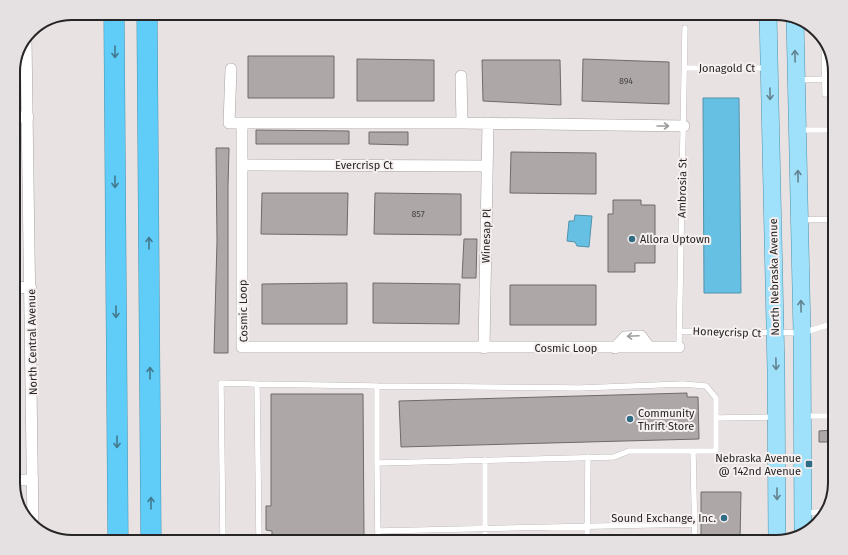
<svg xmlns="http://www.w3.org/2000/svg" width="848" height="555" viewBox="0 0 848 555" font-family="'Fira Sans',sans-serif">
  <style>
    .water { fill: #66c0e3; stroke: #5392aa }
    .building { fill: #ada7a8; stroke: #6f6a6b }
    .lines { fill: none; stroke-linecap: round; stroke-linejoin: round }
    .lane-casing { stroke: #a8a2a3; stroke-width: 6 }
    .street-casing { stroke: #a8a2a3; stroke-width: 12 }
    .primary-casing { stroke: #4b92ae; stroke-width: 18 }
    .highway-casing { stroke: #4b92ae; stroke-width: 21 }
    .lane { stroke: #fff; stroke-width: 5.5 }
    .street { stroke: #fff; stroke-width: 11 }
    .primary { stroke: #9fe1fa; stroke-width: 17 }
    .highway { stroke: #5fcdf7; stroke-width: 20 }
    .oneway { stroke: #43798e }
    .oneway2 { stroke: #638390 }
    .oneway3 { stroke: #9e9d9d }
    .poi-dot { fill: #306c83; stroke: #f6f0f1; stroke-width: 1.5 }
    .labels { text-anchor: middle; stroke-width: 4; stroke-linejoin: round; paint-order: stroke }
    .number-label { font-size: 9px; fill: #484646 }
    .street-label { font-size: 11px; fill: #272525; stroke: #f6f0f1 }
    .poi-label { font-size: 11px; fill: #272525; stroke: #f6f0f1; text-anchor: start }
    .rim { fill: none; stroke: #272525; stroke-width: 2 }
  </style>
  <rect width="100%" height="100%" fill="#e9e2e3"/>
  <path class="water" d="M 703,98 L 739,98 L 741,293 L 704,293 Z
    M 575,215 L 592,216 L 589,247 L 577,246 L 575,242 L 567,241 L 569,221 L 574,221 Z"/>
  <path class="building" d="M 248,56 L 334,56 L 334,98 L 248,98 Z
    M 357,59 L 434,60 L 434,101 L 357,101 Z
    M 583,59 L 669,62 L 669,104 L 582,101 Z
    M 482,60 L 560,60 L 561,105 L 483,101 Z
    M 256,130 L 349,131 L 349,144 L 256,144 Z
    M 369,132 L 408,132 L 408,145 L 369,144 Z
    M 216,148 L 229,148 L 228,187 L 228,353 L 214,353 L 217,241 Z
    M 511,152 L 596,153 L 596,194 L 510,193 Z
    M 262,193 L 348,193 L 347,235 L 261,234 Z
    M 375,193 L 461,194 L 461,235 L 374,234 Z
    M 613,200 L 641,200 L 641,205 L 655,205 L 655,263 L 635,263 L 635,272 L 608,272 L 608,214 L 613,214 Z
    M 464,239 L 477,239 L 476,278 L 462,278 Z
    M 347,283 L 347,324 L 262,324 L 262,284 Z
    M 373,283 L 460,284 L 459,324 L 373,323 Z
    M 510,285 L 596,285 L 596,325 L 510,325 Z
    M 687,393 L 687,397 L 698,397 L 699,439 L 401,447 L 399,401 Z
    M 271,394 L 363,394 L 364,538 L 272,539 L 272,531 L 266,530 L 266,506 L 271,506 Z
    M 832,430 L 832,442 L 819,442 L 819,431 Z
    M 701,492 L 741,492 L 740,542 L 701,542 Z"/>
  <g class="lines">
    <g class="lane-casing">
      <path id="lane" d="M 824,39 L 825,94
        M 685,68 L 767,68
        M 798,80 L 825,79
        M 799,130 L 835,130
        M 801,220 L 835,219
        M 679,331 L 802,333 L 828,325 L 835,325
        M 679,347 L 685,28
        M 257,384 L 377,386
        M 803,416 L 835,416
        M 693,451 L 695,542
        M 485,460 L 485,542
        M 377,463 L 377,386 L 580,388 L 683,384 L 706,386 L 716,398 L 716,418
        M 805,513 L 827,511
        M 378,531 L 694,524
        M 223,542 L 221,383 L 257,384 L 259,542
        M 378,542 L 377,463 L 614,457 L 629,451 L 716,451 L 716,418 L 774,417
        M 587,542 L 588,457"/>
    </g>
    <g class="street-casing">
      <path id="street" d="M 26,39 L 33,526
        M 231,69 L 229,123 L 242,123
        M 461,76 L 462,123 L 684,126
        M 13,117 L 28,117
        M 462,123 L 242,123 L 242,347 L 679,347
        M 242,165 L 487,166
        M 13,287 L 31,288
        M 484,348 L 488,123
        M 615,348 L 625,337 L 641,336 L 649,347
        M 13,480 L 33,480"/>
    </g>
    <g class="primary-casing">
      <path id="primary" d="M 768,13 L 776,369 L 777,542
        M 795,18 L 802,333 L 803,535"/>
    </g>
    <g class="highway-casing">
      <path id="highway" d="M 114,13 L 118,542
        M 147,13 L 151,542"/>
    </g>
    <use href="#lane" class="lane"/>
    <use href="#street" class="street"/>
    <use href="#primary" class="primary"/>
    <use href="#highway" class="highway"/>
  </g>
  <defs><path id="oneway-shaft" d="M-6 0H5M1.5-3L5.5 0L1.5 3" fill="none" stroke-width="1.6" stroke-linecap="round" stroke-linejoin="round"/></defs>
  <g class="oneway">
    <use href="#oneway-shaft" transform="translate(115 52) rotate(90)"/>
    <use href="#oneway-shaft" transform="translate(115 182) rotate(90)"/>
    <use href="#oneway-shaft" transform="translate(149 243) rotate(-90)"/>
    <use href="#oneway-shaft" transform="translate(116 312) rotate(90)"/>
    <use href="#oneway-shaft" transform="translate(150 373) rotate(-90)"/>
    <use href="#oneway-shaft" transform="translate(117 442) rotate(90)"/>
    <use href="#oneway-shaft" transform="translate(151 503) rotate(-90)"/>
  </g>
  <g class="oneway2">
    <use href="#oneway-shaft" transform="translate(795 56) rotate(-91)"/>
    <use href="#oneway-shaft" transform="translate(770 94) rotate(89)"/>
    <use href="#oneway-shaft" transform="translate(798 176) rotate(-91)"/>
    <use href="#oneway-shaft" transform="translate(801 306) rotate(-91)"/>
    <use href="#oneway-shaft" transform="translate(776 364) rotate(89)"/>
    <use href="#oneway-shaft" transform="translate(777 494) rotate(90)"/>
  </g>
  <g class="oneway3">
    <use href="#oneway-shaft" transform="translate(663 126)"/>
    <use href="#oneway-shaft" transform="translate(633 336) rotate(177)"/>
  </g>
  <g class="poi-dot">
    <circle cx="632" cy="239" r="4"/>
    <circle cx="630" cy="419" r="4"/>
    <rect x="805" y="460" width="8" height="8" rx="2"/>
    <circle cx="724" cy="518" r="4"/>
  </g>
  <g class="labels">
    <g class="number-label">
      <text x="626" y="84">894</text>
      <text x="418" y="217">857</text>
    </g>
    <g class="street-label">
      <text x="727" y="72">Jonagold Ct</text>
      <text x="364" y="169">Evercrisp Ct</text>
      <text transform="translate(682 188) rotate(-89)" y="4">Ambrosia St</text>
      <text transform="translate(486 236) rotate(-89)" y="4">Winesap Pl</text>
      <text transform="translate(774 277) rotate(-91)" y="4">North Nebraska Avenue</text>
      <text transform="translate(243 311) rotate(-91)" y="4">Cosmic Loop</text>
      <text transform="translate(727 332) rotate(2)" y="4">Honeycrisp Ct</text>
      <text transform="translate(32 342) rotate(-91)" y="4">North Central Avenue</text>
      <text x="566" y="352">Cosmic Loop</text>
    </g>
    <g class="poi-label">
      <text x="640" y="243">Allora Uptown</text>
      <text x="638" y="417">Community<tspan x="638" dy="13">Thrift Store</tspan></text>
      <text x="801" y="462" text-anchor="end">Nebraska Avenue<tspan x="801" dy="13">@ 142nd Avenue</tspan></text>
      <text x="716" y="522" text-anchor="end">Sound Exchange, Inc.</text>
    </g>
  </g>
  <path d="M0 0H848V555H0ZM72 20H776A52 52 0 0 1 828 72V483A52 52 0 0 1 776 535H72A52 52 0 0 1 20 483V72A52 52 0 0 1 72 20Z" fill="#e5e0e1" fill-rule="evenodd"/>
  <path class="rim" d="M72 20H776A52 52 0 0 1 828 72V483A52 52 0 0 1 776 535H72A52 52 0 0 1 20 483V72A52 52 0 0 1 72 20Z"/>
</svg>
